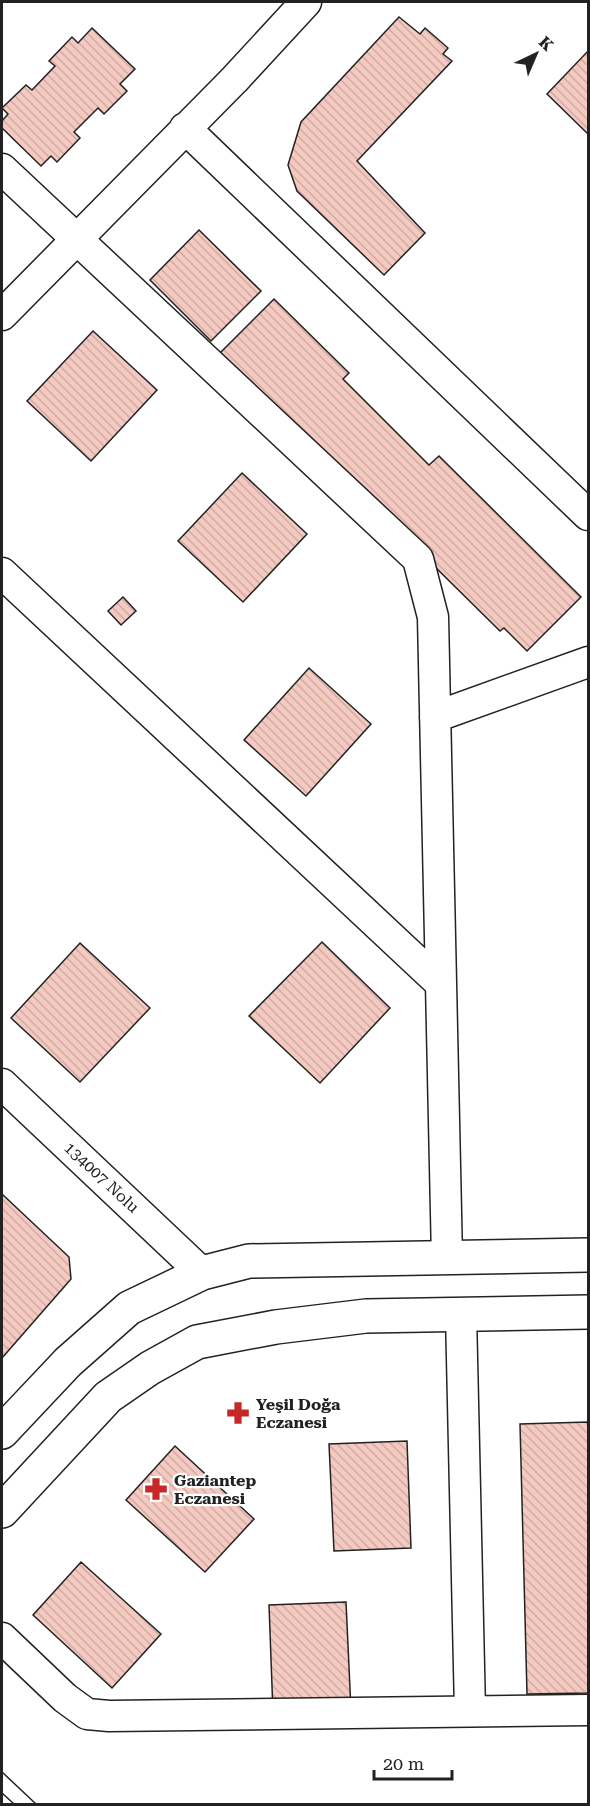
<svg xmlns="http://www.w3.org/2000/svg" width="590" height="1806" viewBox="0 0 590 1806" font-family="'Roboto Serif',serif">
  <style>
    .building { fill: url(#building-back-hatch); stroke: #222; stroke-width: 1.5 }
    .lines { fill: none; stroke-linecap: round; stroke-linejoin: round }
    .minor-casing { stroke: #222; stroke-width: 33 }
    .major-casing { stroke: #222; stroke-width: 36 }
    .minor { stroke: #fff; stroke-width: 30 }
    .major { stroke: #fff; stroke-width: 33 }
    .tram { stroke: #222; stroke-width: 1.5 }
    .labels { text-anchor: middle; stroke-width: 4.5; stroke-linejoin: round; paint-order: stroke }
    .street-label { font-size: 16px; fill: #222; stroke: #fff }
    .poi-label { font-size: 16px; font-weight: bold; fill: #222; stroke: #fff; text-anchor: start }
  </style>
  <defs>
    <pattern id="building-back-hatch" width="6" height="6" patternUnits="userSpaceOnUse" patternTransform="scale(1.5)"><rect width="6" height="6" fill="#f3c9c0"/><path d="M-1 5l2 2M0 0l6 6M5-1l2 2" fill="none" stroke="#d0aca5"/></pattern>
  </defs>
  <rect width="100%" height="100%" fill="#fff"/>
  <path class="building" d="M 399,17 L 420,34 L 425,28 L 448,48 L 443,54 L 452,61 L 357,161 L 425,233 L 384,275 L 297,191 L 288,165 L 301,122 Z
    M 92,28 L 135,69 L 120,84 L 127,91 L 104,114 L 98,108 L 74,132 L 80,138 L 57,162 L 51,156 L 41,166 L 2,128 L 2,121 L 8,114 L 2,108 L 26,85 L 32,90 L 55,66 L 49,61 L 72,37 L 78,43 Z
    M 588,51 L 588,134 L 547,94 Z
    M 199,230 L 261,291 L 211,341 L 150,280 Z
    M 274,299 L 349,373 L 343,379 L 429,465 L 439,456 L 581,597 L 527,651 L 504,628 L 500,631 L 219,354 Z
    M 93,331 L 157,390 L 91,461 L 27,401 Z
    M 242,473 L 307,534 L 243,602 L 178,541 Z
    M 123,597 L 136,611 L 121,625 L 108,611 Z
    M 309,668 L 371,724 L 306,796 L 244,740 Z
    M 322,942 L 390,1008 L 320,1083 L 249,1016 Z
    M 80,943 L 150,1008 L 80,1082 L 11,1018 Z
    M 2,1194 L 69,1257 L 71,1279 L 2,1358 Z
    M 588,1422 L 588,1693 L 527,1694 L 520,1424 Z
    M 407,1441 L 411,1548 L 334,1551 L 329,1444 Z
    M 175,1446 L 254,1519 L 205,1572 L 126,1500 Z
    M 81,1562 L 161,1634 L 112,1688 L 33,1615 Z
    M 346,1602 L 351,1710 L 273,1713 L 269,1605 Z"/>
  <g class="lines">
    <g class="minor-casing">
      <path id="minor" d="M 185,128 L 588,515
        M 2,169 L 418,559 L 433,617 L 447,1258
        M 2,315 L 235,79 L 306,2
        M 2,573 L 441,984
        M 435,717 L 588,662
        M 2,1084 L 202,1273
        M 461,1314 L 470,1711
        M 2,1638 L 65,1698 L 87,1714 L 109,1716 L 588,1710"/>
    </g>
    <g class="major-casing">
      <path id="major" d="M 2,1432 L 68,1362 L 129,1308 L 202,1273 L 249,1261 L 588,1255
        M 2,1511 L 108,1397 L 150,1368 L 197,1342 L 276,1327 L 366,1316 L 588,1312"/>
    </g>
    <use href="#minor" class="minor"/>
    <use href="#major" class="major"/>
    <path class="tram" d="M 2,1772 L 36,1804
      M 2,1793 L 14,1804"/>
  </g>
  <defs>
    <g id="pharmacy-bare" transform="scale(1.8)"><path d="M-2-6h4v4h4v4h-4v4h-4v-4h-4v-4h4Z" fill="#c62828" stroke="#fff" stroke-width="2.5" paint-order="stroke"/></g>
  </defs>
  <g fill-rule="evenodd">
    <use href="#pharmacy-bare" x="238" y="1413"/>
    <use href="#pharmacy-bare" x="156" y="1489"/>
  </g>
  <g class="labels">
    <g class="street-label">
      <text transform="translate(102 1177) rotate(43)" y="6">134007 Nolu</text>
    </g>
    <g class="poi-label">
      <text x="256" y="1410">Yeşil Doğa<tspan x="256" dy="18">Eczanesi</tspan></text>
      <text x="174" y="1486">Gaziantep<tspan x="174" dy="18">Eczanesi</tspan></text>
    </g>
  </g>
  <rect width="590" height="1806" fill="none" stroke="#222222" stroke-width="6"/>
  <g transform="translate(536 54) rotate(44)" stroke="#ffffff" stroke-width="4.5" paint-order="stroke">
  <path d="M0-4.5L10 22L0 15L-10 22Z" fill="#222222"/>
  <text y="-9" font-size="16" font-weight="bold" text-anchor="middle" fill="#222222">K</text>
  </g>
  <path d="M374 1770v9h78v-9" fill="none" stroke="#222222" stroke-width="3"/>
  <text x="383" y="1770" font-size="18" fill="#222222" stroke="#ffffff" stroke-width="4.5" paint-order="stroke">20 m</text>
</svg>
